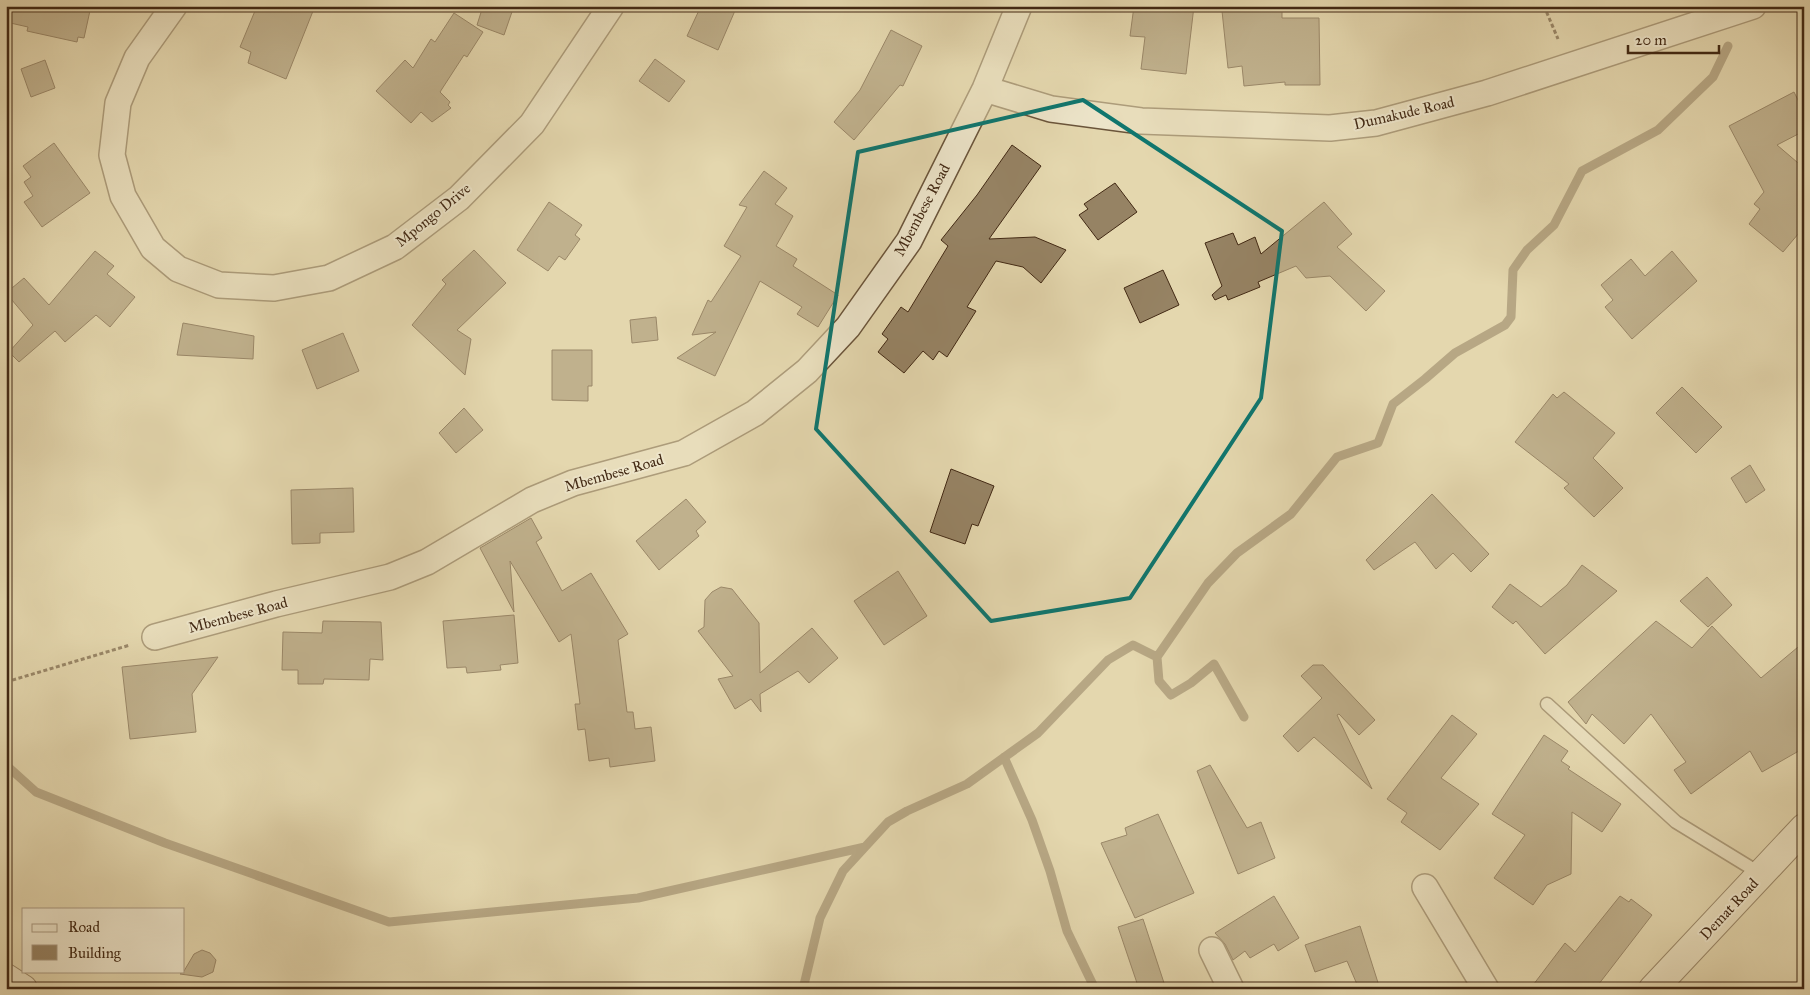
<svg xmlns="http://www.w3.org/2000/svg" width="1810" height="995" viewBox="0 0 1810 995" font-family="'IM FELL Great Primer',serif">
  <style>
    .lines { fill: none; stroke-linecap: round; stroke-linejoin: round }
    .stream { stroke: #826e51; stroke-width: 9 }
    .building { fill: #968364; stroke: #422914 }
    .lane-casing { stroke: #6a543a; stroke-width: 15 }
    .street-casing { stroke: #6a543a; stroke-width: 28 }
    .secondary-casing { stroke: #422914; stroke-width: 30 }
    .path { stroke: #422914; stroke-width: 3; stroke-dasharray: 4 2.5; stroke-linecap: butt }
    .lane { stroke: #ede5ca; stroke-width: 12 }
    .street { stroke: #ede5ca; stroke-width: 25 }
    .secondary { stroke: #ede5ca; stroke-width: 28 }
    .marked { fill: none; stroke: #0f766e; stroke-width: 4; stroke-linejoin: round }
    .labels { text-anchor: middle; stroke-width: 4; stroke-linejoin: round; paint-order: stroke }
    .street-label { font-size: 15px; fill: #422914; stroke: #ede5ca }
  </style>
  <rect width="100%" height="100%" fill="#e4d7ae"/>
  <filter id="stains"><feTurbulence type="fractalNoise" baseFrequency=".004" numOctaves="4"/><feColorMatrix values="0 0 0 0 .2 0 0 0 0 .09 0 0 0 0 .02 0 0 0 .5 -.17"/></filter>
  <radialGradient id="worn" r=".72"><stop offset=".6" stop-color="#630" stop-opacity="0"/><stop offset="1" stop-color="#630" stop-opacity=".3"/></radialGradient>
  <g class="lines">
    <path class="stream" d="M 1157,657 L 1159,681 L 1171,695 L 1191,683 L 1214,664 L 1244,717
      M 1004,757 L 1032,820 L 1050,871 L 1067,931 L 1095,989
      M 6,765 L 36,792 L 165,843 L 389,922 L 638,898 L 865,847 L 888,822 L 907,811 L 967,784 L 1038,733 L 1108,660 L 1133,645 L 1157,657 L 1208,583 L 1237,553 L 1291,514 L 1337,457 L 1378,443 L 1393,404 L 1425,379 L 1455,353 L 1505,325 L 1511,317 L 1513,270 L 1527,250 L 1554,225 L 1582,171 L 1658,130 L 1713,77 L 1728,46
      M 803,989 L 820,918 L 843,871 L 865,847"/>
  </g>
  <path class="building" d="M 6,6 L 91,6 L 84,38 L 78,37 L 77,42 L 27,31 L 28,27 L 6,22 Z
    M 257,6 L 315,6 L 286,79 L 248,63 L 251,52 L 240,47 Z
    M 483,6 L 514,6 L 504,35 L 477,25 Z
    M 701,6 L 737,6 L 718,50 L 687,36 Z
    M 1134,6 L 1194,6 L 1186,74 L 1141,69 L 1145,37 L 1130,36 Z
    M 1282,9 L 1282,18 L 1319,18 L 1320,85 L 1285,85 L 1285,82 L 1244,86 L 1242,66 L 1228,68 L 1222,11 Z
    M 454,13 L 483,32 L 467,57 L 464,55 L 440,92 L 450,102 L 448,105 L 451,108 L 432,122 L 421,112 L 411,123 L 376,91 L 405,60 L 413,68 L 431,39 L 435,42 Z
    M 891,30 L 922,46 L 903,86 L 900,85 L 854,140 L 834,122 L 860,90 Z
    M 655,59 L 685,81 L 669,102 L 639,81 Z
    M 45,60 L 55,88 L 31,97 L 21,69 Z
    M 1794,92 L 1804,112 L 1804,131 L 1777,145 L 1804,168 L 1804,227 L 1783,252 L 1749,224 L 1760,209 L 1754,204 L 1764,192 L 1729,126 Z
    M 54,143 L 90,193 L 42,227 L 24,202 L 33,196 L 24,182 L 31,177 L 23,166 Z
    M 1012,145 L 1041,166 L 989,239 L 1035,237 L 1066,250 L 1041,283 L 1023,267 L 996,261 L 967,307 L 976,311 L 947,357 L 939,351 L 933,360 L 923,351 L 904,373 L 878,352 L 888,339 L 882,334 L 901,307 L 908,312 L 948,246 L 941,240 L 977,195 Z
    M 764,171 L 787,188 L 775,204 L 793,216 L 776,246 L 797,259 L 793,266 L 838,295 L 818,327 L 797,314 L 802,307 L 760,281 L 715,376 L 677,358 L 716,332 L 692,335 L 708,300 L 711,302 L 741,256 L 724,246 L 747,207 L 739,205 Z
    M 1115,183 L 1137,212 L 1098,240 L 1079,215 L 1088,209 L 1084,204 Z
    M 549,202 L 582,225 L 575,235 L 580,239 L 565,260 L 559,256 L 548,271 L 517,250 Z
    M 1324,202 L 1352,234 L 1337,247 L 1385,291 L 1366,311 L 1330,276 L 1306,278 L 1296,266 L 1258,282 L 1260,287 L 1228,300 L 1226,295 L 1215,300 L 1212,295 L 1222,286 L 1205,243 L 1233,233 L 1238,245 L 1255,237 L 1261,254 Z
    M 474,250 L 506,283 L 457,330 L 471,339 L 465,375 L 412,325 L 446,284 L 442,280 Z
    M 95,251 L 114,266 L 107,274 L 135,297 L 110,327 L 96,315 L 65,342 L 55,331 L 19,362 L 9,352 L 33,325 L 6,293 L 24,278 L 49,305 Z
    M 1672,251 L 1697,281 L 1632,339 L 1605,307 L 1613,300 L 1601,285 L 1631,259 L 1645,276 Z
    M 1163,270 L 1179,305 L 1140,323 L 1124,288 Z
    M 656,317 L 658,340 L 632,343 L 630,320 Z
    M 183,323 L 254,336 L 253,359 L 177,355 Z
    M 343,333 L 359,371 L 317,389 L 302,350 Z
    M 552,350 L 592,350 L 592,386 L 588,386 L 588,401 L 552,400 Z
    M 1682,387 L 1722,427 L 1696,453 L 1656,413 Z
    M 1564,392 L 1615,433 L 1593,458 L 1623,488 L 1594,517 L 1564,488 L 1569,484 L 1515,442 L 1553,394 L 1557,398 Z
    M 464,408 L 483,430 L 456,453 L 439,433 Z
    M 1750,465 L 1765,490 L 1746,503 L 1731,478 Z
    M 951,469 L 994,486 L 978,526 L 972,524 L 965,544 L 930,532 Z
    M 353,488 L 354,532 L 320,533 L 320,543 L 292,544 L 291,490 Z
    M 1432,494 L 1489,554 L 1471,572 L 1453,553 L 1436,569 L 1415,542 L 1374,570 L 1366,560 Z
    M 686,499 L 706,522 L 696,531 L 699,536 L 659,570 L 636,541 Z
    M 531,518 L 542,538 L 536,542 L 562,591 L 591,573 L 628,634 L 618,640 L 627,712 L 633,712 L 635,729 L 651,727 L 655,761 L 610,767 L 609,758 L 589,761 L 585,729 L 578,730 L 575,704 L 580,704 L 571,634 L 559,642 L 510,561 L 514,612 L 480,548 Z
    M 1582,565 L 1617,591 L 1545,654 L 1516,621 L 1513,624 L 1492,607 L 1510,584 L 1541,607 L 1567,585 Z
    M 898,571 L 927,616 L 884,645 L 854,601 Z
    M 1707,577 L 1732,605 L 1708,627 L 1680,601 Z
    M 721,587 L 732,589 L 759,623 L 760,673 L 812,628 L 838,658 L 809,683 L 798,671 L 760,694 L 761,712 L 751,699 L 735,709 L 718,679 L 733,676 L 698,631 L 704,627 L 705,600 L 712,592 Z
    M 514,615 L 518,663 L 500,665 L 501,670 L 467,673 L 466,667 L 447,668 L 443,621 Z
    M 323,621 L 381,622 L 383,660 L 370,659 L 369,680 L 324,679 L 323,684 L 298,684 L 298,670 L 282,670 L 283,632 L 322,633 Z
    M 1656,621 L 1692,648 L 1712,626 L 1761,678 L 1804,642 L 1804,748 L 1762,772 L 1750,751 L 1691,794 L 1674,770 L 1686,762 L 1651,714 L 1624,744 L 1592,714 L 1586,724 L 1568,702 Z
    M 218,657 L 192,694 L 196,732 L 130,739 L 122,667 Z
    M 1313,665 L 1323,665 L 1375,720 L 1359,735 L 1339,714 L 1337,715 L 1372,789 L 1314,737 L 1298,752 L 1283,736 L 1322,698 L 1301,676 Z
    M 1452,715 L 1477,734 L 1441,778 L 1479,804 L 1440,850 L 1401,822 L 1407,813 L 1387,799 Z
    M 1544,735 L 1568,751 L 1561,761 L 1570,767 L 1568,769 L 1621,804 L 1602,832 L 1572,812 L 1571,874 L 1547,885 L 1533,905 L 1494,878 L 1525,835 L 1492,814 Z
    M 1210,765 L 1247,828 L 1261,822 L 1275,858 L 1238,874 L 1197,771 Z
    M 1158,814 L 1194,893 L 1135,918 L 1101,843 L 1127,835 L 1125,828 Z
    M 1274,896 L 1299,938 L 1278,951 L 1274,944 L 1250,958 L 1245,951 L 1233,960 L 1225,944 L 1215,933 Z
    M 1620,896 L 1629,902 L 1631,899 L 1652,915 L 1595,989 L 1530,989 L 1565,943 L 1575,952 Z
    M 1143,919 L 1166,989 L 1139,989 L 1118,927 Z
    M 1360,926 L 1380,989 L 1359,989 L 1347,961 L 1315,972 L 1305,945 Z
    M 202,950 L 210,953 L 216,960 L 213,972 L 202,977 L 180,974 L 184,971 L 194,954 Z"/>
  <g class="lines">
    <g class="lane-casing">
      <path id="lane" d="M 1547,704 L 1676,822 L 1761,874"/>
    </g>
    <g class="street-casing">
      <path id="street" d="M 174,6 L 137,58 L 118,103 L 112,155 L 123,196 L 153,248 L 178,269 L 219,285 L 274,288 L 329,278 L 395,247 L 459,198 L 532,124 L 611,6
        M 985,89 L 1051,109 L 1141,121 L 1330,128 L 1376,123 L 1487,93 L 1753,6
        M 155,637 L 276,604 L 390,577 L 427,562 L 532,500 L 573,483 L 684,453 L 755,413 L 807,371 L 848,327 L 909,241 L 985,89 L 1019,6
        M 1425,887 L 1486,989
        M 1212,950 L 1231,989"/>
    </g>
    <g class="secondary-casing">
      <path id="secondary" d="M 6,978 L 23,989
        M 1653,989 L 1804,828"/>
    </g>
    <path class="path" d="M 1544,6 L 1558,39
      M 6,682 L 130,645"/>
    <use href="#lane" class="lane"/>
    <use href="#street" class="street"/>
    <use href="#secondary" class="secondary"/>
  </g>
  <path d="M0 0H1810V995H0ZM 1083,100 L 1282,231 L 1261,398 L 1130,598 L 991,621 L 816,429 L 858,152 Z" fill="#e4d7ae" fill-opacity=".55" fill-rule="evenodd"/>
  <path class="marked" d="M 1083,100 L 1282,231 L 1261,398 L 1130,598 L 991,621 L 816,429 L 858,152 Z"/>
  <g class="labels">
    <g class="street-label">
      <text transform="translate(1404 113) rotate(-13)" y="5">Dumakude Road</text>
      <text transform="translate(922 210) rotate(-62)" y="5">Mbembese Road</text>
      <text transform="translate(433 215) rotate(-39)" y="5">Mpongo Drive</text>
      <text transform="translate(614 473) rotate(-16)" y="5">Mbembese Road</text>
      <text transform="translate(238 615) rotate(-15)" y="5">Mbembese Road</text>
      <text transform="translate(1729 909) rotate(-47)" y="5">Demat Road</text>
    </g>
  </g>
  <rect width="1810" height="995" fill="none" stroke="#e4d7ae" stroke-width="25"/>
  <rect x="8" y="8" width="1795" height="980" fill="none" stroke="#422914" stroke-width="2.5"/>
  <rect x="12" y="12" width="1785" height="970" fill="none" stroke="#422914"/>
  <rect x="22" y="908" width="162" height="65" fill="#ede5ca" stroke="#a99a81"/>
  <rect x="32" y="924" width="25" height="8" fill="#ede5ca" stroke="#a99a81"/>
  <text x="68" y="932" font-size="15" fill="#422914">Road</text>
  <rect x="32" y="945" width="25" height="15" fill="#968364" stroke="#a99a81"/>
  <text x="68" y="958" font-size="15" fill="#422914">Building</text>
  <path d="M1628 45v8h91v-8" fill="none" stroke="#422914" stroke-width="2.5"/>
  <text x="1635" y="45" font-size="15" fill="#422914" stroke="#ede5ca" stroke-width="4" paint-order="stroke">20 m</text>
  <rect width="100%" height="100%" filter="url(#stains)"/>
  <rect width="100%" height="100%" fill="url(#worn)"/>
</svg>
